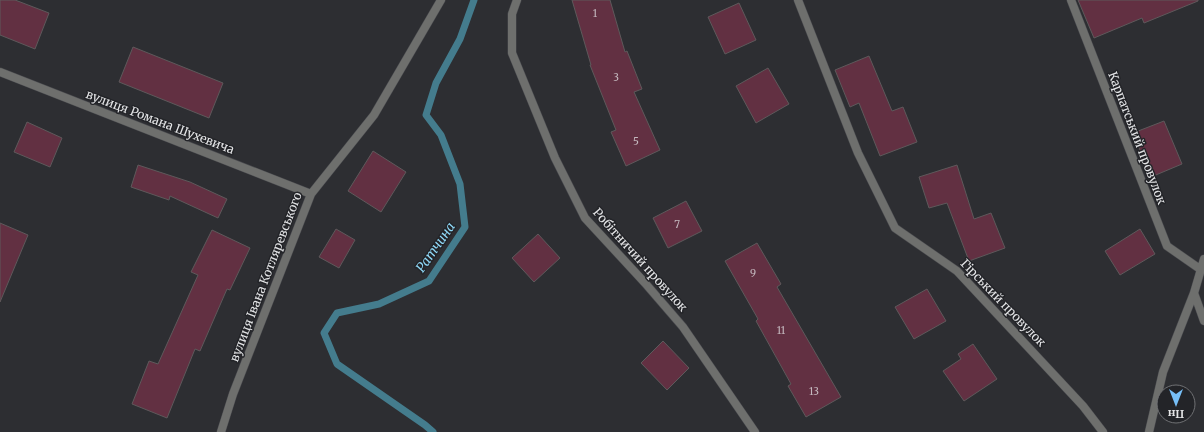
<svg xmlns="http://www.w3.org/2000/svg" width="1204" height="432" viewBox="0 0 1204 432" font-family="Merriweather,serif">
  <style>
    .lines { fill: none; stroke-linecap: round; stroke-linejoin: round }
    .stream { stroke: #447c8d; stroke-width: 7 }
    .building { fill: #623042; stroke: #5e595b }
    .street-casing { stroke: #4a4b4f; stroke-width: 9 }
    .street { stroke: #6e6f6d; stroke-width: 8 }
    .labels { text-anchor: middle; stroke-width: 3; stroke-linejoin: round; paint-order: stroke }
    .number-label { font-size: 10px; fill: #c4b8be }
    .street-label { font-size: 12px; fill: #e4e5e7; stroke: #232428 }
    .water-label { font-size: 13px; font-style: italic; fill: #90daf9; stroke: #232428 }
  </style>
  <rect width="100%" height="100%" fill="#2d2e32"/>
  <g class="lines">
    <path class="stream" d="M 433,432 L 425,425 L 337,364 L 324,333 L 337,313 L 379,304 L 429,281 L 465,227 L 460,184 L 441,135 L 426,115 L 436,83 L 460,39 L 474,0"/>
  </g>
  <path class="building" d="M 0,0 L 15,0 L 49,13 L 35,49 L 0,35 Z
    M 572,0 L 610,0 L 625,52 L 627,51 L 642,89 L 634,92 L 660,150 L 626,166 L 611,132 L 616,130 L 590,65 L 591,65 Z
    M 1078,0 L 1198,0 L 1198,1 L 1144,23 L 1142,18 L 1094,38 Z
    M 739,3 L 756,40 L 725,54 L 708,17 Z
    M 133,47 L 223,83 L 209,118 L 119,82 Z
    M 869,56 L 892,111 L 903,107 L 917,142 L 880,156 L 859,103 L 850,107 L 835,70 Z
    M 768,68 L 789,104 L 756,123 L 736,86 Z
    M 1164,121 L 1182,164 L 1151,177 L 1133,133 Z
    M 27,122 L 62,138 L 50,167 L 14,152 Z
    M 373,151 L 406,172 L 381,212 L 348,191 Z
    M 138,165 L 190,182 L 227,199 L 218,218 L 170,196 L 169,200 L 131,187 Z
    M 957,165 L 974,219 L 991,213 L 1005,248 L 969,261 L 947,203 L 929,208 L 919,177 Z
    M 686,201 L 702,231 L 668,248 L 653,218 Z
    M 0,223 L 28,235 L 0,302 Z
    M 336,229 L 355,240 L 339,268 L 319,257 Z
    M 1140,229 L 1155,254 L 1120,275 L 1105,251 Z
    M 212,230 L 250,248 L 230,290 L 227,289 L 200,351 L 195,349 L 167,418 L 132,404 L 149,361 L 158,364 L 198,275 L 191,272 Z
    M 538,234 L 560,258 L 534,282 L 512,258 Z
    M 757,243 L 781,284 L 777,287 L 841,397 L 806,417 L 788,386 L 791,384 L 756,321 L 758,319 L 725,261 Z
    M 927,289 L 946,321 L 914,339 L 895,307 Z
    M 663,341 L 689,368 L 667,390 L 641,363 Z
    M 973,344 L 997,379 L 964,401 L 943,371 L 961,359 L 958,354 Z"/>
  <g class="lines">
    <g class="street-casing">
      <path id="street" d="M 517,0 L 512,14 L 512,53 L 555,158 L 585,218 L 645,283 L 683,327 L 755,432
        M 798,0 L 858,153 L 895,228 L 957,271 L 1083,406 L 1103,432
        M 1071,0 L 1167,246 L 1200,269
        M 0,72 L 311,194
        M 1194,293 L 1204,321
        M 221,432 L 233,394 L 311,194 L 374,115 L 441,0
        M 1149,432 L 1163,372 L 1194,293 L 1204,259"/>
    </g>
    <use href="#street" class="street"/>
  </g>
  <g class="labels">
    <g class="number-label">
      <text x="595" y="17">1</text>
      <text x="616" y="81">3</text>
      <text x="636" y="145">5</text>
      <text x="677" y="228">7</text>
      <text x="753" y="277">9</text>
      <text x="781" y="334">11</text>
      <text x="814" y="395">13</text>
    </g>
    <g class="street-label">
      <text transform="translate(160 122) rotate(21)" y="4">вулиця Романа Шухевича</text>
      <text transform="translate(1137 138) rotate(69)" y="4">Карпатський провулок</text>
      <text transform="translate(640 260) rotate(48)" y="4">Робітничий провулок</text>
      <text transform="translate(266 277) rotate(-69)" y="4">вулиця Івана Котляревського</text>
      <text transform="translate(1003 303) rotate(46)" y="4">Гірський провулок</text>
    </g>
    <g class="water-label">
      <text transform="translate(435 247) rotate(-55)" y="5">Ратчина</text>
    </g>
  </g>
  <g transform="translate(1176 404) rotate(180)"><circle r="19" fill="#232428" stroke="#707174"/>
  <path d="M0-3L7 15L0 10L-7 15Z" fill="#77bff7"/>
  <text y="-6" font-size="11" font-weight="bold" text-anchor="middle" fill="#e4e5e7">Пн</text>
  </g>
</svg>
